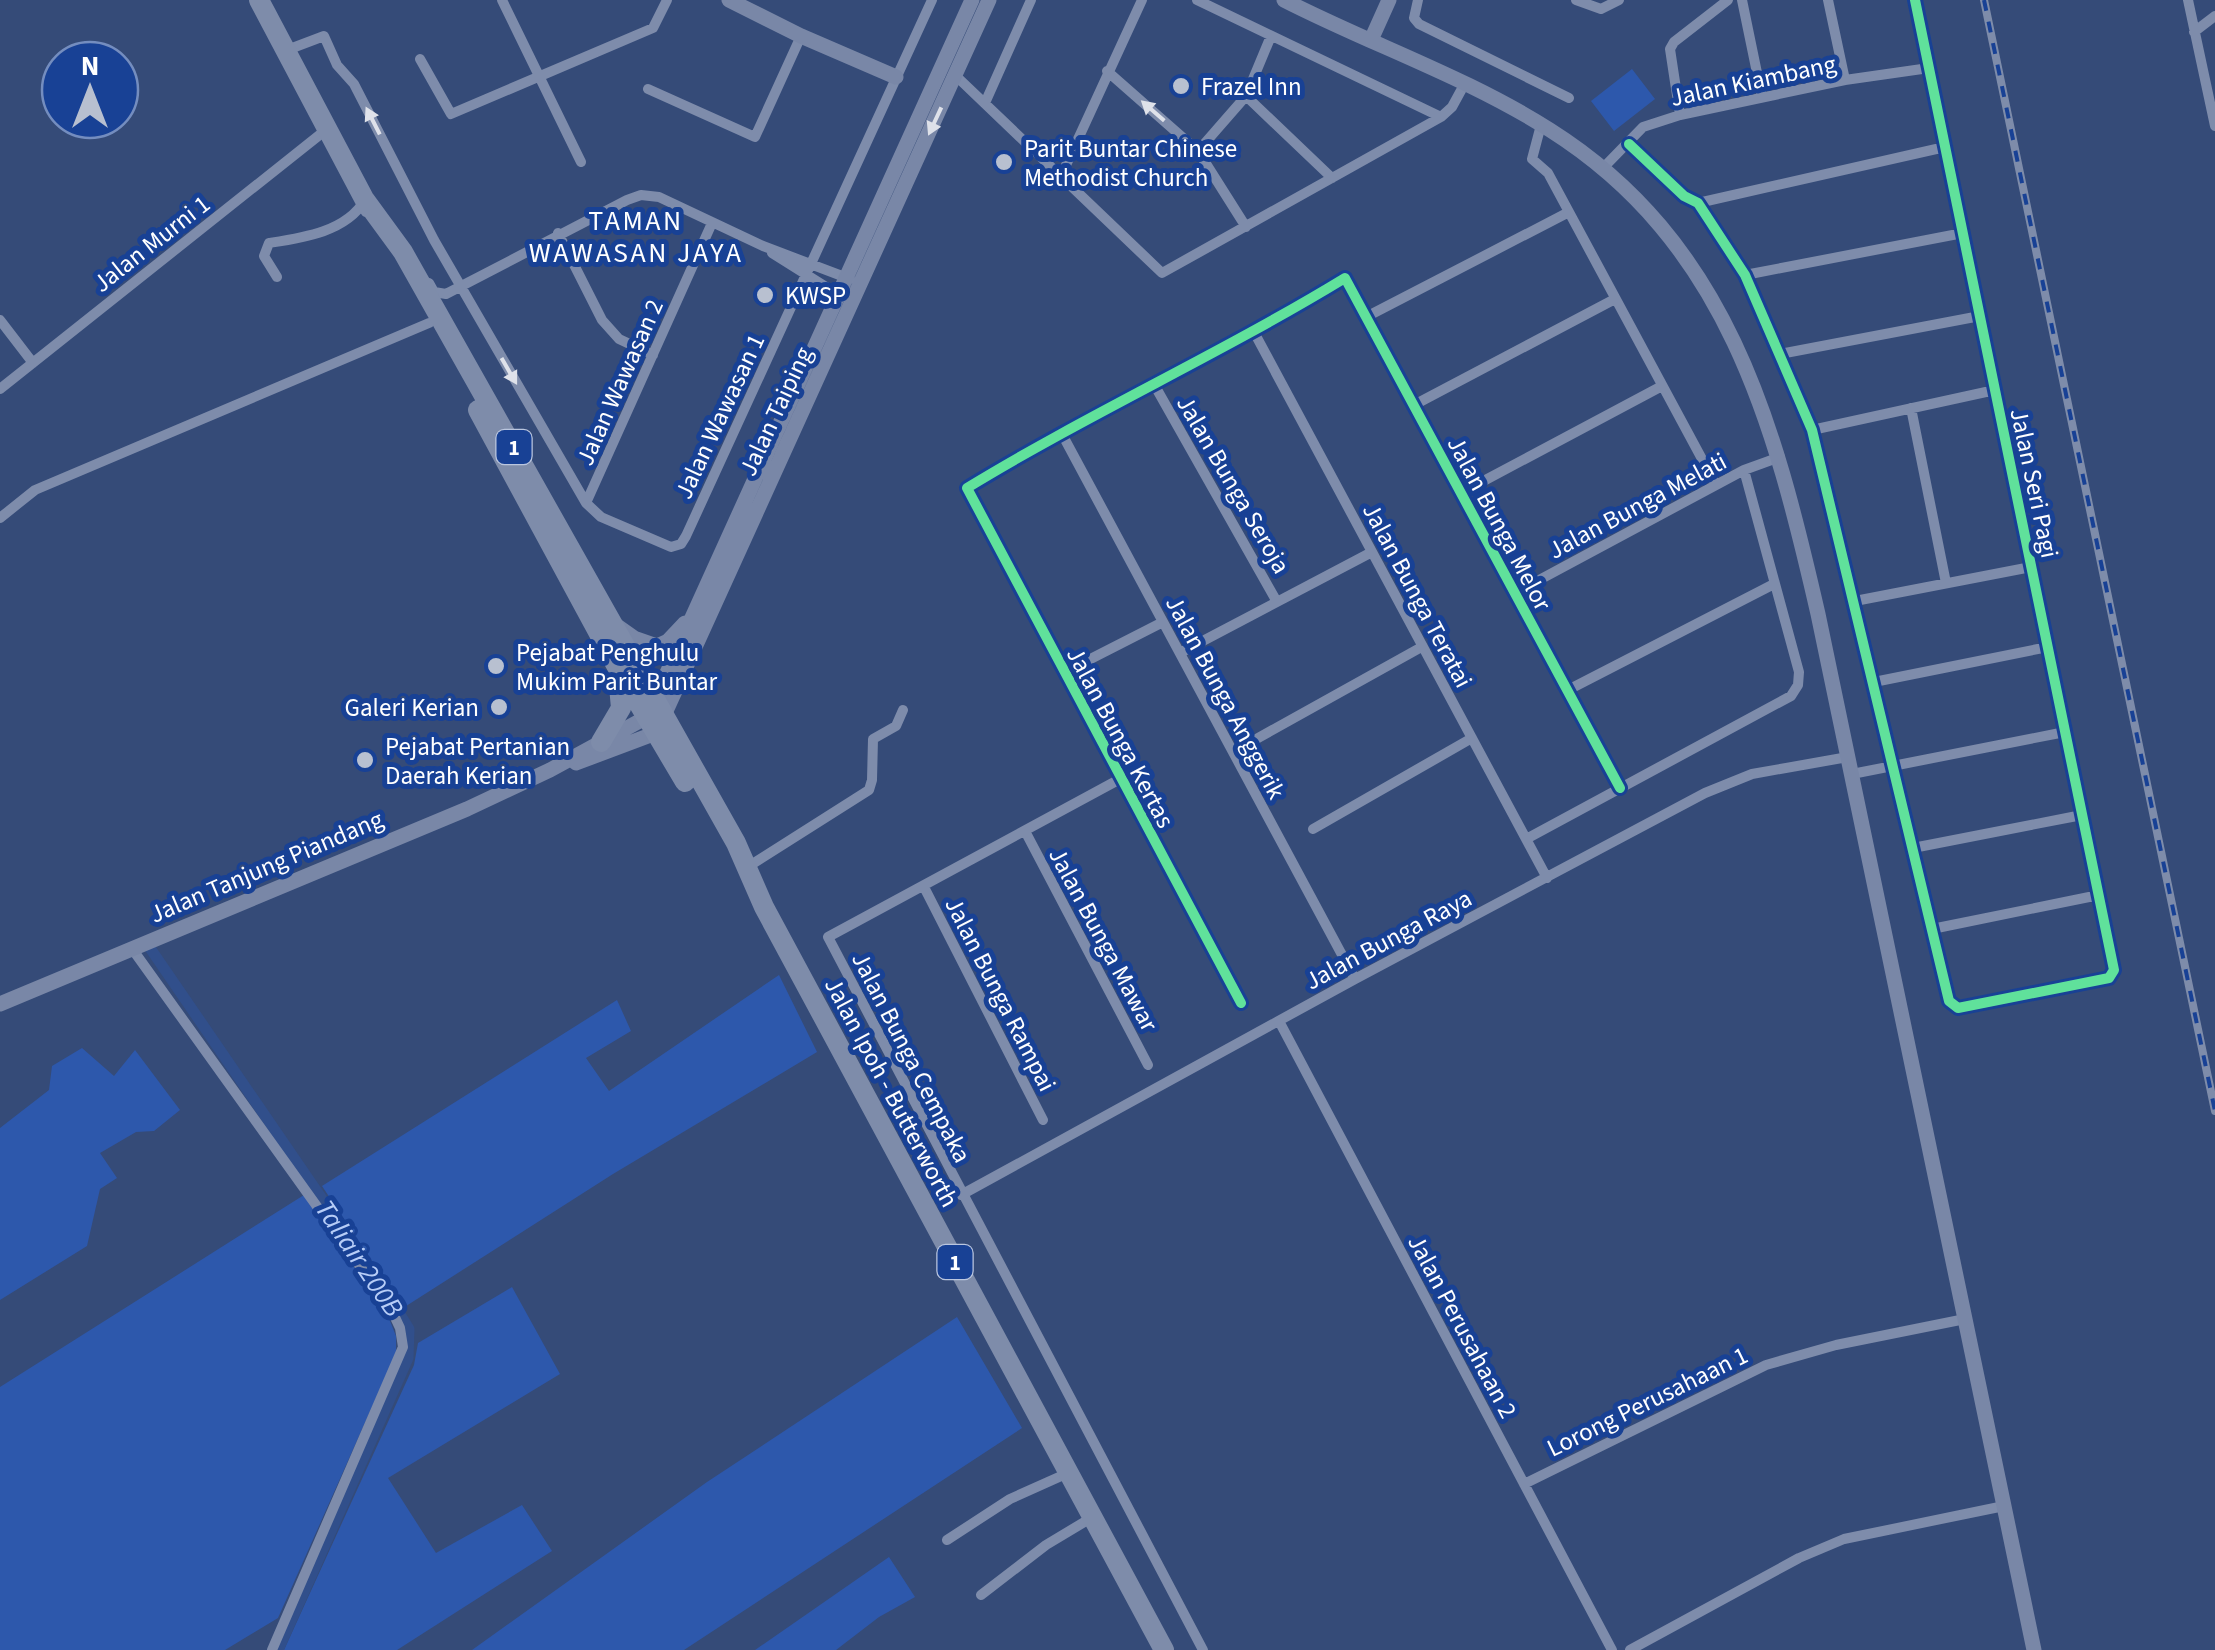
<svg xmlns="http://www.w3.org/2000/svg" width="2215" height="1650" viewBox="0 0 2215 1650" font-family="'Source Sans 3',sans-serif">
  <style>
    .green { fill: #2d58ac }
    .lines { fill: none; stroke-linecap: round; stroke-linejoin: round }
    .canal { stroke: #314f8b; stroke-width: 11 }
    .street { stroke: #7e8cab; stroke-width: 10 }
    .secondary { stroke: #7987a7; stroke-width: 15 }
    .highway { stroke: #7e8caa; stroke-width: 20 }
    .rail-casing { stroke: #7e8caa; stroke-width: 8 }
    .rail { stroke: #184195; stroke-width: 4; stroke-dasharray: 11; stroke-linecap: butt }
    .cycleway-casing { stroke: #184195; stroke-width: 16 }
    .cycleway { stroke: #60e19b; stroke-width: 10 }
    .oneway { fill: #dfe2ea }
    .oneway2 { fill: #dee1e9 }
    .poi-dot { fill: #b8c0d0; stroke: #184195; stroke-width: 4 }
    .labels { text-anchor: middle; stroke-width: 10; stroke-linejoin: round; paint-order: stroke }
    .shield { fill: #184195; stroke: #bac6df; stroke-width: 2.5 }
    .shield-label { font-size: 22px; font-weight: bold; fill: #fff }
    .street-label { font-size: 25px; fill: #fff; stroke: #184195 }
    .poi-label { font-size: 25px; fill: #fff; stroke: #184195; text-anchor: start }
    .neighbourhood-label { font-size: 28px; letter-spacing: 2.5px; fill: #fff; stroke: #184195 }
    .water-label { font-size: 28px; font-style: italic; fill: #b7cdf7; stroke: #184195 }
  </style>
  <rect width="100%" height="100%" fill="#354b78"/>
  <path class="green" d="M 1632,69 L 1655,99 L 1614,131 L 1591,101 Z
    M 779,975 L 817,1052 L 613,1174 L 403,1308 L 322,1186 L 617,1000 L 631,1031 L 586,1058 L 609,1091 Z
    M 82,1048 L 114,1076 L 135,1050 L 180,1110 L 154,1131 L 136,1132 L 100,1153 L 117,1178 L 100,1189 L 87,1246 L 0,1300 L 0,1128 L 49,1090 L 52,1066 Z
    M 304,1195 L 388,1316 L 396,1336 L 396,1353 L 278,1618 L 225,1650 L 0,1650 L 0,1387 Z
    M 512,1287 L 560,1374 L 388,1478 L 436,1553 L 522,1505 L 552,1551 L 397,1650 L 284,1650 L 414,1365 L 418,1343 Z
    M 957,1317 L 1022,1428 L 684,1650 L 472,1650 L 707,1482 Z
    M 889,1557 L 915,1597 L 879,1617 L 836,1650 L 755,1650 Z"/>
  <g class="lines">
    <path class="canal" d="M 150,948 L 392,1301 L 409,1329 L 408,1358 L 278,1650"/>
    <path class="street" d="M 502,0 L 581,162
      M 1197,0 L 1441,117
      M 1418,0 L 1414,18 L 1419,24 L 1569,98
      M 1576,0 L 1601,9 L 1619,0
      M 1742,0 L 1762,97
      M 1828,0 L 1845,80
      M 2188,0 L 2215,126
      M 2194,32 L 2215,16
      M 287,50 L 324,36 L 337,65 L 354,84 L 434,240 L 586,503 L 601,517 L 671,547 L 681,544 L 686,536 L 932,0
      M 420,59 L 451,114 L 653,28 L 667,0
      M 1107,71 L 1198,151 L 1246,227
      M 956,76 L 1162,273 L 1441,117 L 1452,107 L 1464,85
      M 648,89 L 755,137 L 801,36
      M 1246,96 L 1332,178
      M 985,103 L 1031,0
      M 1680,115 L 1670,49 L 1674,42 L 1728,0
      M 1541,125 L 1532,159 L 1548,173 L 1716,485
      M 1629,144 L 1684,196 L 1698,203 L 1745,275 L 1812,430 L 1949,1001 L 1958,1008 L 2109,978 L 2114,970 L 1915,0
      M 1198,151 L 1246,96 L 1271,36
      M 1604,167 L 1643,127 L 1680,115 L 1845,80 L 1929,68
      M 1061,176 L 1142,0
      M 1698,203 L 1945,147
      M 558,233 L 602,320 L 619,339 L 653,355
      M 772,253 L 842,297
      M 1745,275 L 1963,233
      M 277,277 L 264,256 L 269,243 C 302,238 346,232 365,200
      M 429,283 L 434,292 L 446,294 L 627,200 L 641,195 L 659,197 L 763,246 L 850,279
      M 1366,317 L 1569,212
      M 0,320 L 33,363
      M 1254,332 L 1547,878
      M 1780,354 L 1980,316
      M 1155,386 L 1277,602
      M 0,389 L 327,129
      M 1414,405 L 1615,299
      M 1911,408 L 1946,583
      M 1812,430 L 1995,390
      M 1062,434 L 1355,979
      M 1461,493 L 1662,386
      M 586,503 L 712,223
      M 0,518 L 35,490 L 429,323
      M 1515,593 L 1744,470 L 1780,457
      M 1855,601 L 2031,567
      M 1180,653 L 1372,552
      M 1063,673 L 1163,622
      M 1874,682 L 2048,647
      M 1568,690 L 1774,584
      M 1233,752 L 1418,649
      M 1852,774 L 2065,732
      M 1120,779 L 828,937 L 1203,1650
      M 1313,829 L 1472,738
      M 1025,831 L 1148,1065
      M 1526,839 L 1791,696 L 1798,685 L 1799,672 L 1744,470
      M 1913,848 L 2082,815
      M 746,868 L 869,790 L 872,780 L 873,739 L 896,726 L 903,710
      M 924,887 L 1043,1120
      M 1932,929 L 2099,895
      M 133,950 L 392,1311 L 400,1328 L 403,1347 L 272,1650
      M 1241,1003 L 967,488 C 1090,413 1222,353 1345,278 L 1620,788
      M 1279,1021 L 1612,1650
      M 961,1195 L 1355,979 L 1705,793 L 1752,774 L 1848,757
      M 1524,1484 L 1766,1365 L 1836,1345 L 1965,1319
      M 947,1540 L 1010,1499 L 1068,1473
      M 981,1595 L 1046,1545 L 1091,1518
      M 1630,1650 L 1799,1558 L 1844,1539 L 2004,1506"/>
    <path class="secondary" d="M 729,0 L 801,36 L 896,77
      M 1284,0 C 1372,45 1467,77 1550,130 C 1727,242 1774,422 1818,614 L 2034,1650
      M 1371,40 L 1389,0
      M 617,626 L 634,638 L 657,646 L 668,641 L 685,623
      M 576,763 L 656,733 L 989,0
      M 0,1004 L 467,809 L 550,770 L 647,717 L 972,0"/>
    <path class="highway" d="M 259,0 L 369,208
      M 365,200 L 403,252 L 736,843 L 764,907 L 1164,1650
      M 478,410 L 617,667 L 685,782
      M 601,742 L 621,708 L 618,675"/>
    <g class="rail-casing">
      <path id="rail" d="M 1984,0 L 2215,1111"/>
    </g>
    <use href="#rail" class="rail"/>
    <g class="cycleway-casing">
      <path id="cycleway" d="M 1629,144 L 1684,196 L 1698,203 L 1745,275 L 1812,430 L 1949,1001 L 1958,1008 L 2109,978 L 2114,970 L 1915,0
        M 1241,1003 L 967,488 C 1090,413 1222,353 1345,278 L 1620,788"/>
    </g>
    <use href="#cycleway" class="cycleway"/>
  </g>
  <defs><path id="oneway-solid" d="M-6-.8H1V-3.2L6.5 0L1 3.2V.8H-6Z" transform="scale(2.5)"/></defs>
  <g class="oneway">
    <use href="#oneway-solid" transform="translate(1153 111) rotate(-139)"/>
    <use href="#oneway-solid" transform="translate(373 121) rotate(-117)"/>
    <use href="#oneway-solid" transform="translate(509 371) rotate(60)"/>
  </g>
  <use class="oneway2" href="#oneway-solid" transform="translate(935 121) rotate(115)"/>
  <g class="poi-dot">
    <circle cx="1181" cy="86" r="10"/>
    <circle cx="1004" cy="162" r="10"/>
    <circle cx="765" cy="295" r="10"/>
    <circle cx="496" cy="666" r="10"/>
    <circle cx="499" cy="707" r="10"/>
    <circle cx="365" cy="760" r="10"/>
  </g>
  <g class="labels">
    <g class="shield">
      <rect x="496.5" y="430" width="35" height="34" rx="8"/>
      <rect x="937.5" y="1245" width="35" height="34" rx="8"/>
    </g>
    <g class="shield-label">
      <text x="514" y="455">1</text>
      <text x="955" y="1270">1</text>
    </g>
    <g class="street-label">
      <text transform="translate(1753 80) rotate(-12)" y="9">Jalan Kiambang</text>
      <text transform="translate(151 243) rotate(-38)" y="9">Jalan Murni 1</text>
      <text transform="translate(619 382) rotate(-66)" y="9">Jalan Wawasan 2</text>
      <text transform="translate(775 411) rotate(-65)" y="9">Jalan Taiping</text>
      <text transform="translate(719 416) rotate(-65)" y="9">Jalan Wawasan 1</text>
      <text transform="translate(2035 483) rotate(78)" y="9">Jalan Seri Pagi</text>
      <text transform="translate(1234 484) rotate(60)" y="9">Jalan Bunga Seroja</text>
      <text transform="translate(1637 505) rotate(-28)" y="9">Jalan Bunga Melati</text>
      <text transform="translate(1500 523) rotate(62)" y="9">Jalan Bunga Melor</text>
      <text transform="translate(1418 595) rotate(62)" y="9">Jalan Bunga Teratai</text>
      <text transform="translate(1226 697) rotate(62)" y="9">Jalan Bunga Anggerik</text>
      <text transform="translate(1121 737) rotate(62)" y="9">Jalan Bunga Kertas</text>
      <text transform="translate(266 866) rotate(-23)" y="9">Jalan Tanjung Piandang</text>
      <text transform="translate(1104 939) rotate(62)" y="9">Jalan Bunga Mawar</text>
      <text transform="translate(1388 939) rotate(-28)" y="9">Jalan Bunga Raya</text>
      <text transform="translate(1001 994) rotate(63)" y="9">Jalan Bunga Rampai</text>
      <text transform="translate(912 1057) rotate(63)" y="9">Jalan Bunga Cempaka</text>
      <text transform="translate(892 1092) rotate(62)" y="9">Jalan Ipoh - Butterworth</text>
      <text transform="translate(1463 1326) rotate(62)" y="9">Jalan Perusahaan 2</text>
      <text transform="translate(1647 1401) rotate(-26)" y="9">Lorong Perusahaan 1</text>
    </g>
    <g class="poi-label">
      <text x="1201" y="95">Frazel Inn</text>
      <text x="1024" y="157">Parit Buntar Chinese<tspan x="1024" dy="29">Methodist Church</tspan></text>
      <text x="785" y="304">KWSP</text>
      <text x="516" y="661">Pejabat Penghulu<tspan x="516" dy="29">Mukim Parit Buntar</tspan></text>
      <text x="479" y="716" text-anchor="end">Galeri Kerian</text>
      <text x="385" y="755">Pejabat Pertanian<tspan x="385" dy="29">Daerah Kerian</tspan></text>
    </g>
    <g class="neighbourhood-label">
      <text x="636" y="230">TAMAN<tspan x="636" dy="32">WAWASAN JAYA</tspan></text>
    </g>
    <g class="water-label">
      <text transform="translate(360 1258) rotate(56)" y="10">Taliair 200B</text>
    </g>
  </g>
  <g transform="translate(90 90)"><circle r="48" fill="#184195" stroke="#748dbf" stroke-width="2.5"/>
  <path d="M0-8L18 38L0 25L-18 38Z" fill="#b8c0d0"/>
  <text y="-15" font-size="28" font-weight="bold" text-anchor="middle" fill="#ffffff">N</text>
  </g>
</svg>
